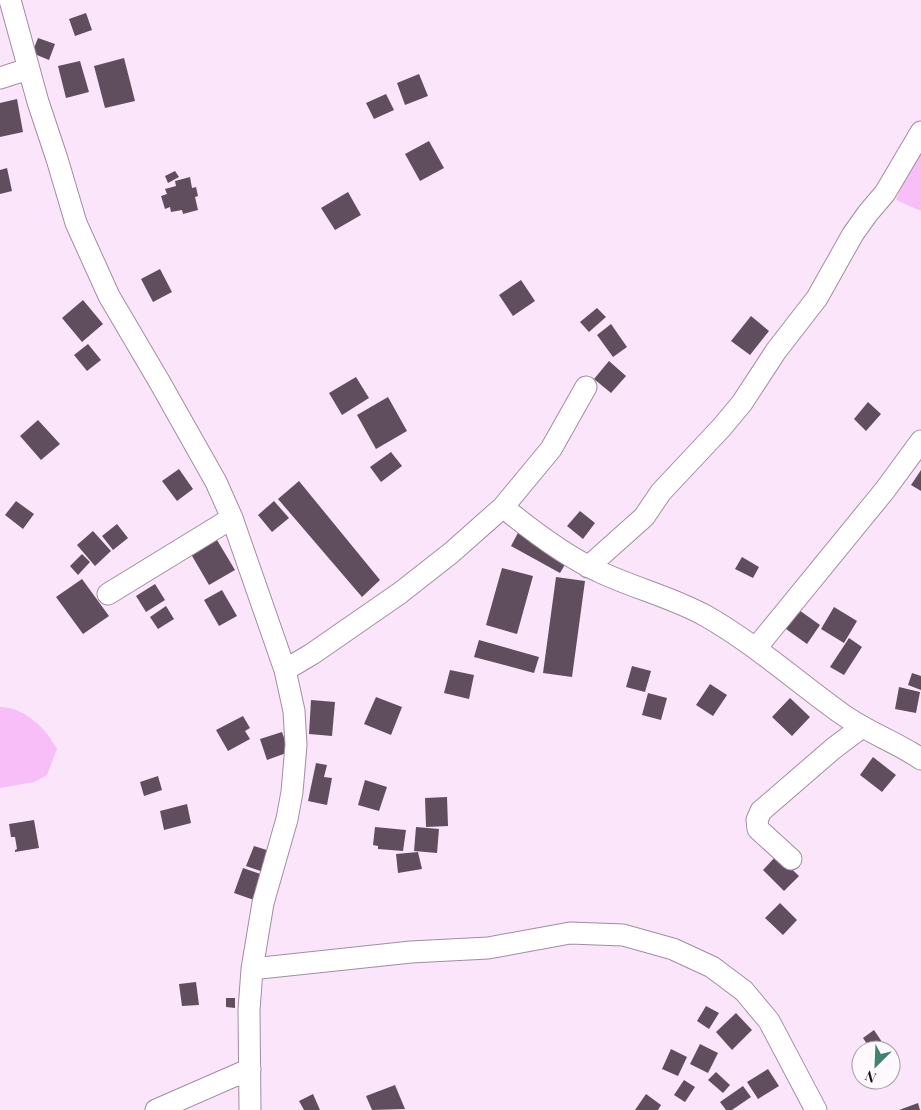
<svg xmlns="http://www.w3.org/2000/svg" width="921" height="1110" viewBox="0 0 921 1110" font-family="'Playfair Display',serif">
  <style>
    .green { fill: #f7bef7 }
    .building { fill: #604e5f }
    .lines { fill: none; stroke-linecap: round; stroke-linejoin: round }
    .minor-casing { stroke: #a18da0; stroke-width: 23 }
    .minor { stroke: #fff; stroke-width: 21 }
  </style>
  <rect width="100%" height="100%" fill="#fbe5fa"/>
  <path class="green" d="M 921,135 L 921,211 L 896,200 Z
    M 0,707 C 24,707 46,728 57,749 L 47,775 L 34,782 L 0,788 Z"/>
  <path class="building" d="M 86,13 L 92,30 L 75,36 L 69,19 Z
    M 38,38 L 55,44 L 49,60 L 32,53 Z
    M 124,58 L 135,101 L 105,108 L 94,66 Z
    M 80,61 L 89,92 L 66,98 L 58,66 Z
    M 419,74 L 428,96 L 405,105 L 397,83 Z
    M 386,94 L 394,110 L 374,119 L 366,103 Z
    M 17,99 L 23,132 L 0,137 L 0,103 Z
    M 429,141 L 444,168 L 420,181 L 405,154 Z
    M 7,168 L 12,191 L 0,194 L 0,170 Z
    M 175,171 L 179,177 L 168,183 L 165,176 Z
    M 190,177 L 192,188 L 196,187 L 198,196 L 195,197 L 198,210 L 183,214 L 182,210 L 171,212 L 170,207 L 165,209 L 161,196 L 167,194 L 165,189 L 176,186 L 175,181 Z
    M 348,192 L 361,215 L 335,230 L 321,208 Z
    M 160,269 L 172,292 L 153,302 L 141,279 Z
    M 521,280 L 535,301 L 513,316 L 499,295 Z
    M 83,300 L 103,324 L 82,342 L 62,318 Z
    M 597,308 L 606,317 L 589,332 L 580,322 Z
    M 751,316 L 769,331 L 750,355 L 731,341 Z
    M 611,324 L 627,347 L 613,357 L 597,335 Z
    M 88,344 L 101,360 L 87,371 L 74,355 Z
    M 609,361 L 626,376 L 611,393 L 594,379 Z
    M 356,377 L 369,398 L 342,415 L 329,393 Z
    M 388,397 L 407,431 L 376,449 L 357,415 Z
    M 868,402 L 881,414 L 866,431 L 854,419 Z
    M 38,420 L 60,444 L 41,460 L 20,436 Z
    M 391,452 L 402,466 L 381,482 L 370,467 Z
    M 179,469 L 193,489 L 177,501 L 162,481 Z
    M 921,470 L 921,491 L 911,485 Z
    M 299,481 L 380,580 L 362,597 L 278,499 Z
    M 16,501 L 34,514 L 23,529 L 5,515 Z
    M 274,501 L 289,518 L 272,532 L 258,515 Z
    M 580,511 L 595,523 L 583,539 L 567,526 Z
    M 117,524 L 128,538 L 113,550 L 102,536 Z
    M 520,529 L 570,556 L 560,573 L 511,546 Z
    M 93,531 L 111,551 L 95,566 L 77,545 Z
    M 214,535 L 235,570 L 209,585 L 188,549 Z
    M 82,554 L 90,562 L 78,575 L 70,566 Z
    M 742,557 L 759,567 L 753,578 L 735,569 Z
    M 502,568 L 533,576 L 517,634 L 486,625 Z
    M 556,577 L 585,581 L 572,677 L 543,673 Z
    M 82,579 L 109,616 L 83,634 L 56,597 Z
    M 155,584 L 165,600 L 146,612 L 136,596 Z
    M 222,590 L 237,616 L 219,626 L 204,600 Z
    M 166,606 L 174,619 L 158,629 L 150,617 Z
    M 834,607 L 857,621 L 844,643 L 821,629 Z
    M 799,610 L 820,625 L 807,644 L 786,629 Z
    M 849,638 L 862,647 L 844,675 L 830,667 Z
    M 479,640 L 539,657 L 534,673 L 474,657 Z
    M 632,666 L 651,671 L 645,692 L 626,687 Z
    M 450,670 L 474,675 L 469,699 L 444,693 Z
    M 912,673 L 921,676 L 921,690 L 908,685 Z
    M 710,684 L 727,695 L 713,716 L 696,705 Z
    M 899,687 L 920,692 L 916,713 L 895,709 Z
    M 648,693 L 667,698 L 661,720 L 642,715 Z
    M 376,697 L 402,707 L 391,735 L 364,724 Z
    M 790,698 L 810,717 L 792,736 L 772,717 Z
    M 311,700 L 335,702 L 332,736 L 309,734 Z
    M 243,716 L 250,728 L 245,731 L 250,739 L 228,751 L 216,730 Z
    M 282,732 L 289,752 L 267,760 L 260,739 Z
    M 873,757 L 896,775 L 882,792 L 860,775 Z
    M 316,763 L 327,765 L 324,777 L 332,778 L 327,805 L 308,801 Z
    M 158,776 L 162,790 L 144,796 L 140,782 Z
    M 365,780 L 387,787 L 379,811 L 358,805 Z
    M 447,797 L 448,826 L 426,827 L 425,798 Z
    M 187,804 L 191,823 L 164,830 L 160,811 Z
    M 34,820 L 39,848 L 15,852 L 15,850 L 17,849 L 15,837 L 11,837 L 9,824 Z
    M 375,827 L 406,830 L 403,851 L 378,849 L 378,846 L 373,845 Z
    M 416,827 L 439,829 L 437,853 L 414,851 Z
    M 254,846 L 273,852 L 266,873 L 246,866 Z
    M 418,852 L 422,869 L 398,873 L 396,854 Z
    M 777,855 L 799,876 L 784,891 L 763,870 Z
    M 243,868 L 263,875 L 254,900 L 234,893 Z
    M 780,903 L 797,920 L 783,935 L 765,918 Z
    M 196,982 L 199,1005 L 182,1006 L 179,984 Z
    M 226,998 L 235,998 L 235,1008 L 226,1007 Z
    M 706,1006 L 719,1013 L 709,1029 L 697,1021 Z
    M 736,1013 L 752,1030 L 732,1050 L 716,1032 Z
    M 874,1030 L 884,1045 L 876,1050 L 871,1050 L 863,1038 Z
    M 700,1044 L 718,1053 L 708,1073 L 690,1064 Z
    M 671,1049 L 687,1057 L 678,1076 L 662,1069 Z
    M 768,1069 L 779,1086 L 758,1099 L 747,1082 Z
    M 716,1072 L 730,1085 L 723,1093 L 708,1080 Z
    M 684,1080 L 695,1087 L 685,1102 L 674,1095 Z
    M 395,1085 L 405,1109 L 372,1110 L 366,1096 Z
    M 743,1086 L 751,1097 L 732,1110 L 726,1110 L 720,1102 Z
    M 313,1094 L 320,1110 L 304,1110 L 299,1101 Z
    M 646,1094 L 661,1105 L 658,1110 L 635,1110 Z
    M 918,1103 L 920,1110 L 899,1110 Z"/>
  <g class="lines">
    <g class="minor-casing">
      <path id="minor" d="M 10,0 L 38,102 L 57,159 L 76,223 L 109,296 L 159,381 L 216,482 L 232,518 L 285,670 L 294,711 L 296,745 L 292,792 L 287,819 L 263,903 L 252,969 L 249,1010 L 250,1110
        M 0,78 L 28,69
        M 503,507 C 531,530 565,556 598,571 C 633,588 672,597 706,616 C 755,644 796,681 842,714 C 867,732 896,742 921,759
        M 588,567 L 644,517 L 661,492 L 722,427 L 742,403 L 776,351 L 817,298 L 853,234 L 868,213 L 885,193 L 921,132
        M 108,594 L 232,518
        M 756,648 L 885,490 L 921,441
        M 285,670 L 312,654 L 400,593 L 451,553 L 503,507 L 551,449 L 586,387
        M 791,859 L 758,829 L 757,820 L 761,811 L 834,748 L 862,727
        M 252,969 L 411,952 L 488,948 L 570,933 L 623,935 L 673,949 L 712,967 L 744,991 L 769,1021 L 816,1110
        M 156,1110 L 250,1069"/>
    </g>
    <use href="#minor" class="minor"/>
  </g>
  <g transform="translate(876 1065) rotate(204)"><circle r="24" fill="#fdf9fd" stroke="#a39da3"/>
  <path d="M0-4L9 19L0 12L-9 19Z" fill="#418273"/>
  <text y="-8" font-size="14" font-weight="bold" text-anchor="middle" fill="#1b141b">N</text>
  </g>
</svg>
